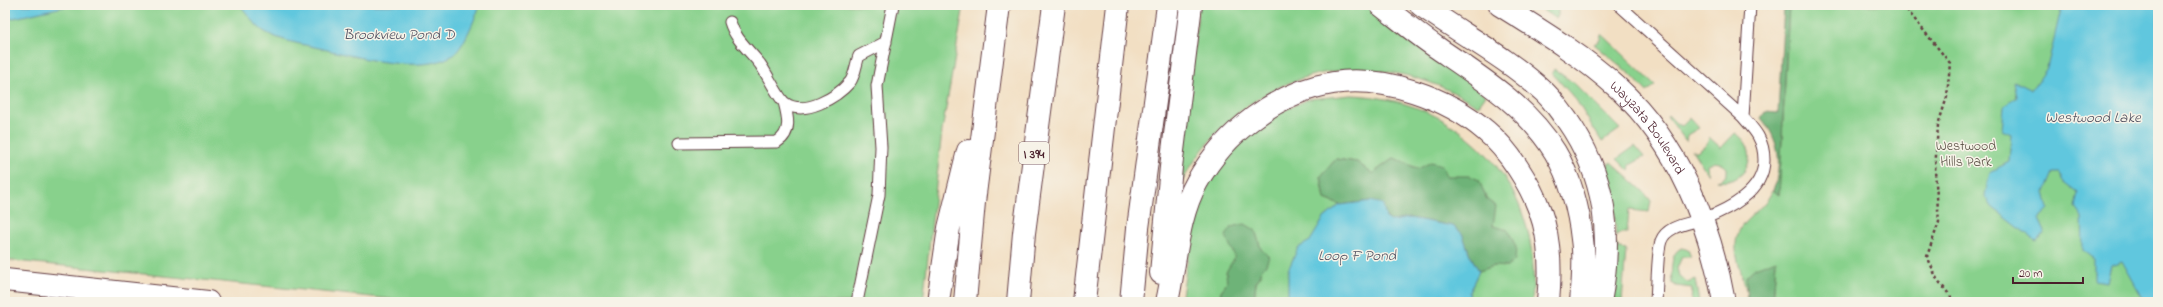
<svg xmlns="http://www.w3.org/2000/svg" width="2163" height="307" viewBox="0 0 2163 307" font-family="'Indie Flower',sans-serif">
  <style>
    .green { fill: #88d18c; stroke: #69785c }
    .forest { fill: #6eb378; stroke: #5c6952 }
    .water { fill: #61c7de; stroke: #567384 }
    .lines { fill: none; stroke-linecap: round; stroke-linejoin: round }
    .service-casing { stroke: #633c42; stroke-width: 13 }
    .tertiary-casing { stroke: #633c42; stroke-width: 24 }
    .motorway-casing { stroke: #633c42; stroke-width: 24 }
    .path { stroke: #633c42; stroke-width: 2.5; stroke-dasharray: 3 3; stroke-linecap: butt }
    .service { stroke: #fff; stroke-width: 11 }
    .tertiary { stroke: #fff; stroke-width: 22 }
    .motorway { stroke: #fff; stroke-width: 22 }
    .labels { text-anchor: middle; stroke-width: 3; stroke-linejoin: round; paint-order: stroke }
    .shield { fill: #f7f3e8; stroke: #7e5f64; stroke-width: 1 }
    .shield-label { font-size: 13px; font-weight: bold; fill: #4a1f2b }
    .street-label { font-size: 14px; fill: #4a1f2b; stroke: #f7f3e8 }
    .park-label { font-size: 14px; fill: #5d5448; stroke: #f7f3e8 }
    .water-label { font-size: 15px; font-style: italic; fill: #515161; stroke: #f7f3e8 }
  </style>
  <rect width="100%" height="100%" fill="#f7f3e8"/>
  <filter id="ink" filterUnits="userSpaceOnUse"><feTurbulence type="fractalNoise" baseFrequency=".025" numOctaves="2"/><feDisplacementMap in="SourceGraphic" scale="8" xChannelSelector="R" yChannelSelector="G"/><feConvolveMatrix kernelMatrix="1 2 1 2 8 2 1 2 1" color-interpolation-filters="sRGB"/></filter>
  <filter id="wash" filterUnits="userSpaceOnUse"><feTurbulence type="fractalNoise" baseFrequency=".012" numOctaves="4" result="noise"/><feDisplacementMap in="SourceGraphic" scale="16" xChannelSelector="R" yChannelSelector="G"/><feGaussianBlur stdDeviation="0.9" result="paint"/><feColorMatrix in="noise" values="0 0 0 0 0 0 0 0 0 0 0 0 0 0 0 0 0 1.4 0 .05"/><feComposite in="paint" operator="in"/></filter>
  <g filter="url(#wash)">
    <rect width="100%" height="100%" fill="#f2dfc3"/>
    <path class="green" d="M 5,5 L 964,5 L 942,131 L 923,302 L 421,302 L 5,260 Z
      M 1199,5 L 1366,5 L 1486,95 L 1478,106 C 1369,38 1246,67 1183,180 L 1178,181 Z
      M 1535,5 L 1553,5 L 1558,8 L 1558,15 L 1556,19 Z
      M 1789,5 L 2158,5 L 2158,302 L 1773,302 L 1776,261 L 1748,281 L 1746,290 C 1740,264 1725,240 1749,218 C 1759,209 1767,202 1773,190 L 1779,195 Z
      M 1601,34 L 1603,35 L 1655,85 L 1647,92 L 1630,74 L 1594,44 L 1600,40 Z
      M 1554,69 L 1575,84 L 1620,129 L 1602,142 L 1576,100 L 1552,73 Z
      M 1351,95 C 1465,99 1545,188 1532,302 L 1470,302 L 1469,292 L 1479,271 L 1494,266 L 1507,267 L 1479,180 C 1467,175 1458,178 1446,176 C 1428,174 1410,165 1394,158 L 1372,174 L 1357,162 L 1336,159 L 1321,177 L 1325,199 L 1340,205 L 1324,218 L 1310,242 L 1298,248 L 1288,300 L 1291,302 L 1254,302 L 1256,282 L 1261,275 L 1261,270 L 1266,265 L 1255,230 L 1226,272 L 1227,283 L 1221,291 L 1219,302 L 1195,302 L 1193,300 L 1181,302 L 1195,209 L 1215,168 L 1260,121 L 1309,99 Z
      M 1668,115 L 1676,123 L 1682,126 L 1690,118 L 1699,128 L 1687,135 L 1686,141 L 1667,116 Z
      M 1735,133 C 1762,149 1748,186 1717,181 L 1723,179 L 1727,174 L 1727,168 C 1721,162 1716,161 1707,164 L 1708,175 L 1692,150 L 1697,152 C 1703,148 1708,145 1709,137 L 1721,148 Z
      M 1635,146 L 1644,157 L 1630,165 L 1629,171 L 1617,159 Z
      M 1611,162 L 1643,191 L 1651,201 L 1649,212 L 1629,210 L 1627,233 L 1620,233 L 1616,236 L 1613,192 L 1607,165 Z
      M 1616,244 L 1619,248 L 1626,249 L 1622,302 L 1614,298 L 1610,300 Z
      M 1683,248 L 1688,250 L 1691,257 L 1682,257 L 1677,268 L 1679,276 L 1687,282 L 1695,279 L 1699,302 L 1691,302 L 1692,288 L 1676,286 L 1672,283 C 1671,272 1670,250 1683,248 Z"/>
    <path class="forest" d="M 1784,5 L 1789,5 L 1779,195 L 1773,190 C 1783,163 1779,139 1761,118 L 1765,112 L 1778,113 Z
      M 1394,158 L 1418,169 L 1431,162 L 1442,165 L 1446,176 L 1470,176 L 1479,180 L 1487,200 L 1496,206 L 1493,226 L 1508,230 L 1516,247 L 1515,260 L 1507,267 L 1494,266 L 1479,271 L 1470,255 L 1462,233 L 1453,226 L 1410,218 L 1391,222 L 1371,201 L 1340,205 L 1325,199 L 1321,176 L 1336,159 L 1357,162 L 1372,174 Z
      M 1245,224 L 1255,230 L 1261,249 L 1269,257 L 1266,265 L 1261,270 L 1261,275 L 1256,282 L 1254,302 L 1219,302 L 1221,291 L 1227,283 L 1226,272 L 1235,257 L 1226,236 L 1231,227 Z
      M 1776,260 L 1773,302 L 1748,302 L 1746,276 L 1755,268 Z"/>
    <path class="water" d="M 5,5 L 72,5 L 5,20 Z
      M 240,5 L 480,5 C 476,16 463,49 453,55 C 422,76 353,56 319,48 C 301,44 281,41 265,32 C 255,26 247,13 240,5 Z
      M 2062,5 L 2158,5 L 2158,302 L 2145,302 L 2122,261 L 2111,265 L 2107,282 L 2094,280 L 2094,259 L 2083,251 L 2082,217 L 2075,207 L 2078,193 L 2062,181 L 2060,173 L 2053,173 L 2045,192 L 2049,209 L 2038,219 L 2045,234 L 2036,241 L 1992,207 L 1985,195 L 1990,172 L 2009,162 L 2011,134 L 2002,130 L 2004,107 L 2017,97 L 2014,81 L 2032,90 L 2047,68 Z
      M 1371,201 L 1383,204 L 1386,218 L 1391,221 L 1410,218 L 1453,226 L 1462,233 L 1470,255 L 1479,271 L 1469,292 L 1470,302 L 1288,301 L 1288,270 L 1298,248 L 1310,241 L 1324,218 L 1340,205 Z"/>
  </g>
  <g filter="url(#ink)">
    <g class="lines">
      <g class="service-casing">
        <path id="service" d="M 1619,5 L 1743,117 C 1748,123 1754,129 1758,136 C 1762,143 1764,152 1764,160 C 1764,192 1729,209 1703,219 C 1689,224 1667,225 1661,241 C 1657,252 1657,289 1656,302
          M 730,22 C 735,39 749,50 760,64 C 766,72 779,99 785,103 C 804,117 837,97 850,82 C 855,76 856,63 859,56 L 886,42
          M 1743,117 L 1750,5
          M 679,143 L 777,142 C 792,133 788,117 784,102
          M 857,302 L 879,195 L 881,147 L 877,86 L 893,5"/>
      </g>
      <g class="tertiary-casing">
        <g id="tertiary">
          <path id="s1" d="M 1500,5 C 1540,30 1583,56 1618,88 C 1678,143 1710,224 1724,302"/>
          <path d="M 5,280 L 208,302"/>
        </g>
      </g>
      <g class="motorway-casing">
        <path id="motorway" d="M 1381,5 C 1399,19 1417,34 1436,47 C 1480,77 1527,106 1555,152 C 1570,177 1579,210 1582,239 C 1585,259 1583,281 1581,302
          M 1421,5 C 1460,33 1506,57 1542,90 C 1552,98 1559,110 1567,120 C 1606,176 1613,235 1600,302
          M 1161,273 L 1171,167 L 1191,5
          M 938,302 L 949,228 L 968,151
          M 965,302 L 974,202 L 999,5
          M 1018,302 L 1024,233 L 1054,5
          M 1084,302 L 1118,5
          M 1131,302 L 1138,228 L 1168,5
          M 1167,302 C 1176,263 1177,217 1197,182 C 1225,132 1277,92 1333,83 C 1384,75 1448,98 1486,131 C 1509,150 1530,184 1540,211 C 1551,241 1551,272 1548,302"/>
      </g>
      <path class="path" d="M 1903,5 L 1950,63 L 1947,97 L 1938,125 L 1935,171 L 1939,222 L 1927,256 L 1937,279 L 1955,302"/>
      <use href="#service" class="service"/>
      <use href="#tertiary" class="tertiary"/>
      <use href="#motorway" class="motorway"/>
    </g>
  </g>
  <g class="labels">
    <rect class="shield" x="1019" y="142" width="30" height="22" rx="3"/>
    <g class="shield-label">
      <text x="1034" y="158">I 394</text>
    </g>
    <g class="street-label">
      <text dy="5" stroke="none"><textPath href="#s1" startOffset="194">Wayzata Boulevard</textPath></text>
    </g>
    <g class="park-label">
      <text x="1966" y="150">Westwood<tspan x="1966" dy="16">Hills Park</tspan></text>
    </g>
    <g class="water-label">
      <text x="399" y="39">Brookview Pond D</text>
      <text x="2093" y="122">Westwood Lake</text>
      <text x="1357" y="260">Loop F Pond</text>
    </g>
  </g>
  <rect width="2163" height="307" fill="none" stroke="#f7f3e8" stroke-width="20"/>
  <path d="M2013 277v6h70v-6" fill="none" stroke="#4a1f2b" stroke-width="2"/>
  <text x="2019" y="277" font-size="12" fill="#4a1f2b" stroke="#f7f3e8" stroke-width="3" paint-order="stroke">20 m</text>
</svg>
